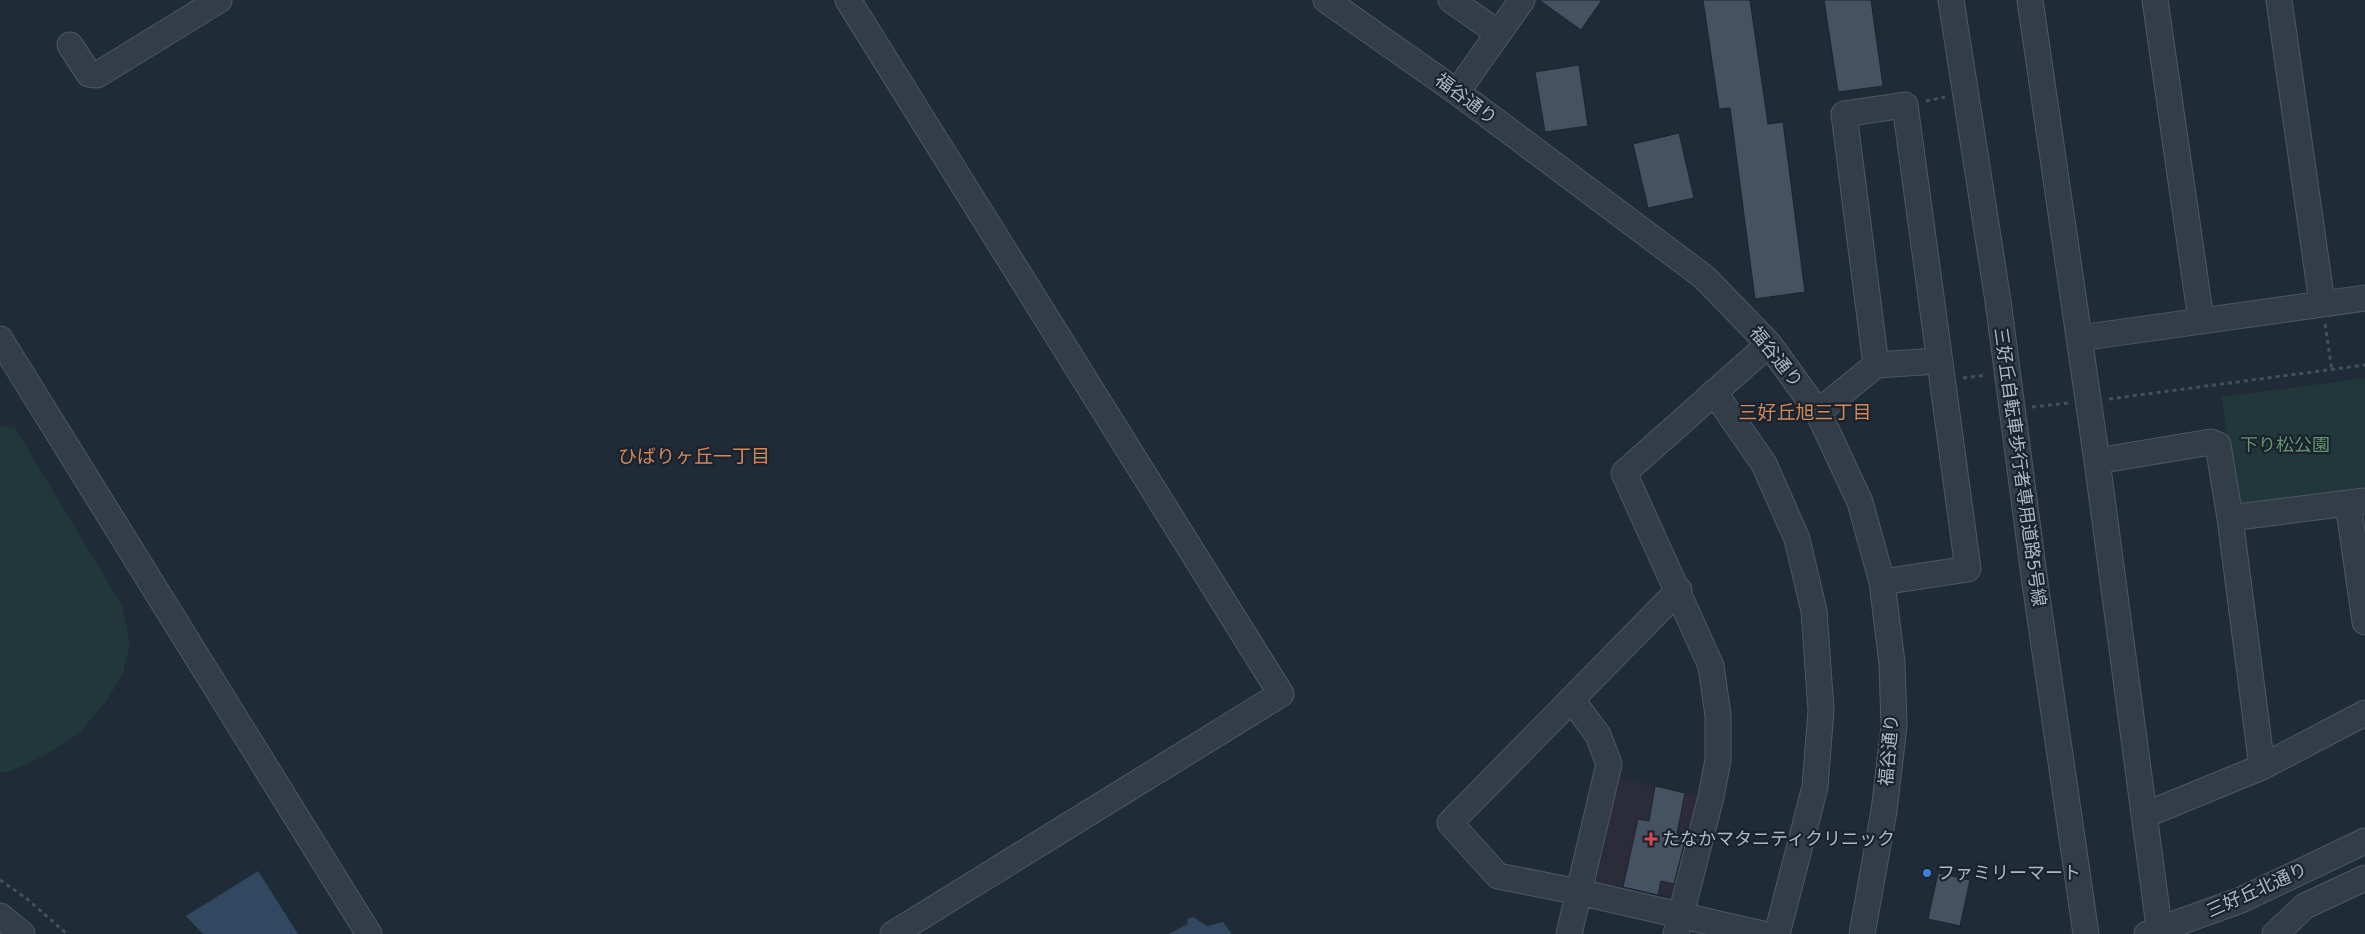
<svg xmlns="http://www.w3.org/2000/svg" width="2365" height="934" viewBox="0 0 2365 934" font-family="Overpass,'Noto Sans JP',sans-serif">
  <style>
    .medical { fill: #2c2b39 }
    .green { fill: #223739 }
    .water { fill: #324860 }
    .building { fill: #455262; stroke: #1b242f }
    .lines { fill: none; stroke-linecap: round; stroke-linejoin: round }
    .minor-casing { stroke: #4e5863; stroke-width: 27 }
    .path { stroke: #3f5456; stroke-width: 3; stroke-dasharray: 4 4; stroke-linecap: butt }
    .minor { stroke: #333d48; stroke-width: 25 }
    .health-dot { fill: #e0444e; stroke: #19222d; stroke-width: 2 }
    .shop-dot { fill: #3f7fe0; stroke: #19222d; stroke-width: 2 }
    .labels { text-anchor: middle; stroke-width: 4.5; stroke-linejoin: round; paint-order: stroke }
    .street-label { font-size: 18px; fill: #adb8c5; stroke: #19222d }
    .park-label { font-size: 18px; fill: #65966e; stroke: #19222d }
    .poi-label { font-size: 18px; fill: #adb8c5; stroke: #19222d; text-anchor: start }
    .neighbourhood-label { font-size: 19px; fill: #d58958; stroke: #19222d }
  </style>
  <rect width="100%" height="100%" fill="#202b38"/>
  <path class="medical" d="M 1619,779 L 1705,797 L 1685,899 L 1596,882 Z"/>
  <path class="green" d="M 2365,378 L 2365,487 L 2237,509 L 2222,397 Z
    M 0,425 L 15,428 L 122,605 L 130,644 L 123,673 L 106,702 L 79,733 L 46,755 L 11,771 L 0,773 Z"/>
  <path class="water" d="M 258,871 L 298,934 L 203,934 L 186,916 Z
    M 1193,917 L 1207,926 L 1223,922 L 1232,934 L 1168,934 L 1188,924 L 1187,919 Z"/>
  <path class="building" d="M 1539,0 L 1602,0 L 1581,30 Z
    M 1703,0 L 1750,0 L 1768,124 L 1783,122 L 1805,292 L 1755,299 L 1730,108 L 1719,109 Z
    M 1824,0 L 1871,0 L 1883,86 L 1838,92 Z
    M 1579,65 L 1588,126 L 1545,132 L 1535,72 Z
    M 1679,133 L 1694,198 L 1648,208 L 1633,144 Z
    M 1655,786 L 1685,793 L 1677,834 L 1686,836 L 1674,884 L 1661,881 L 1658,895 L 1623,887 L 1638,819 L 1649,821 Z
    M 1938,873 L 1970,880 L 1960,926 L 1928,919 Z"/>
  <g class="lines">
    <g class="minor-casing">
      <path id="minor" d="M 848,0 L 1281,694 L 893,934
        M 1326,0 L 1457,92 L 1704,277 L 1769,344 L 1818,412 L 1860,502 L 1882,582 L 1892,663 L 1894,726 L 1884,811 L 1862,934
        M 1451,0 L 1498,33
        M 1951,0 L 1998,301 L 2035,583 L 2086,934
        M 2030,0 L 2097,461 L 2160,934
        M 2155,0 L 2201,320
        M 2279,0 L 2322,303
        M 70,45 L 89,74 L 97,75 L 219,0
        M 1457,92 L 1522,0
        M 2080,338 L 2365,298
        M 0,339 L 369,934
        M 1876,365 L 1938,361
        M 1714,392 L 1764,464 L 1797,539 L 1814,611 L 1821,710 L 1815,787 L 1777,934
        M 1818,412 L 1876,365 L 1844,114 L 1905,105 L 1968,569 L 1882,582
        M 2097,461 L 2211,442 L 2218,445 L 2230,518 L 2262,767
        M 2348,503 L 2365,622
        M 2230,518 L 2365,501
        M 1679,590 L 1450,823 L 1498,876 L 1579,892 L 1762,934
        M 2145,815 L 2262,767 L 2365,713
        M 0,916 L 22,934
        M 1569,934 L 1609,764 L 1598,735 L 1572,700
        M 1676,934 L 1711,797 L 1718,760 L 1718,715 L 1711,666 L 1624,473 L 1769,344
        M 2147,934 L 2241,900 L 2365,841
        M 2275,934 L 2305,906 L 2365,878"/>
    </g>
    <path class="path" d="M 1926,101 L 1945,97
      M 2325,324 L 2332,370
      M 1963,378 L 1987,375
      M 2109,399 L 2365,365
      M 2032,407 L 2068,403
      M 0,880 L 26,898 L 67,934"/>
    <use href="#minor" class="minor"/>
  </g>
  <path class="health-dot" d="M1648.5 831.5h5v5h5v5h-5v5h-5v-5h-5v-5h5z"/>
  <circle class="shop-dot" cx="1927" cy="873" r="5"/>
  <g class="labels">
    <g class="street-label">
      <text transform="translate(1466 99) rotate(37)" y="6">福谷通り</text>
      <text transform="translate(1776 357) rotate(51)" y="6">福谷通り</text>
      <text transform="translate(2020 467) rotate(82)" y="6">三好丘自転車歩行者専用道路5号線</text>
      <text transform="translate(1889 750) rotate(-85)" y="6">福谷通り</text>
      <text transform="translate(2257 890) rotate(-24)" y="6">三好丘北通り</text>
    </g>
    <g class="park-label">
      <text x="2285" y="451">下り松公園</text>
    </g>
    <g class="poi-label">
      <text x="1662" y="845">たなかマタニティクリニック</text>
      <text x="1937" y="879">ファミリーマート</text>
    </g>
    <g class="neighbourhood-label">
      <text x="1805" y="419">三好丘旭三丁目</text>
      <text x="694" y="463">ひばりヶ丘一丁目</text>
    </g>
  </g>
</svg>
